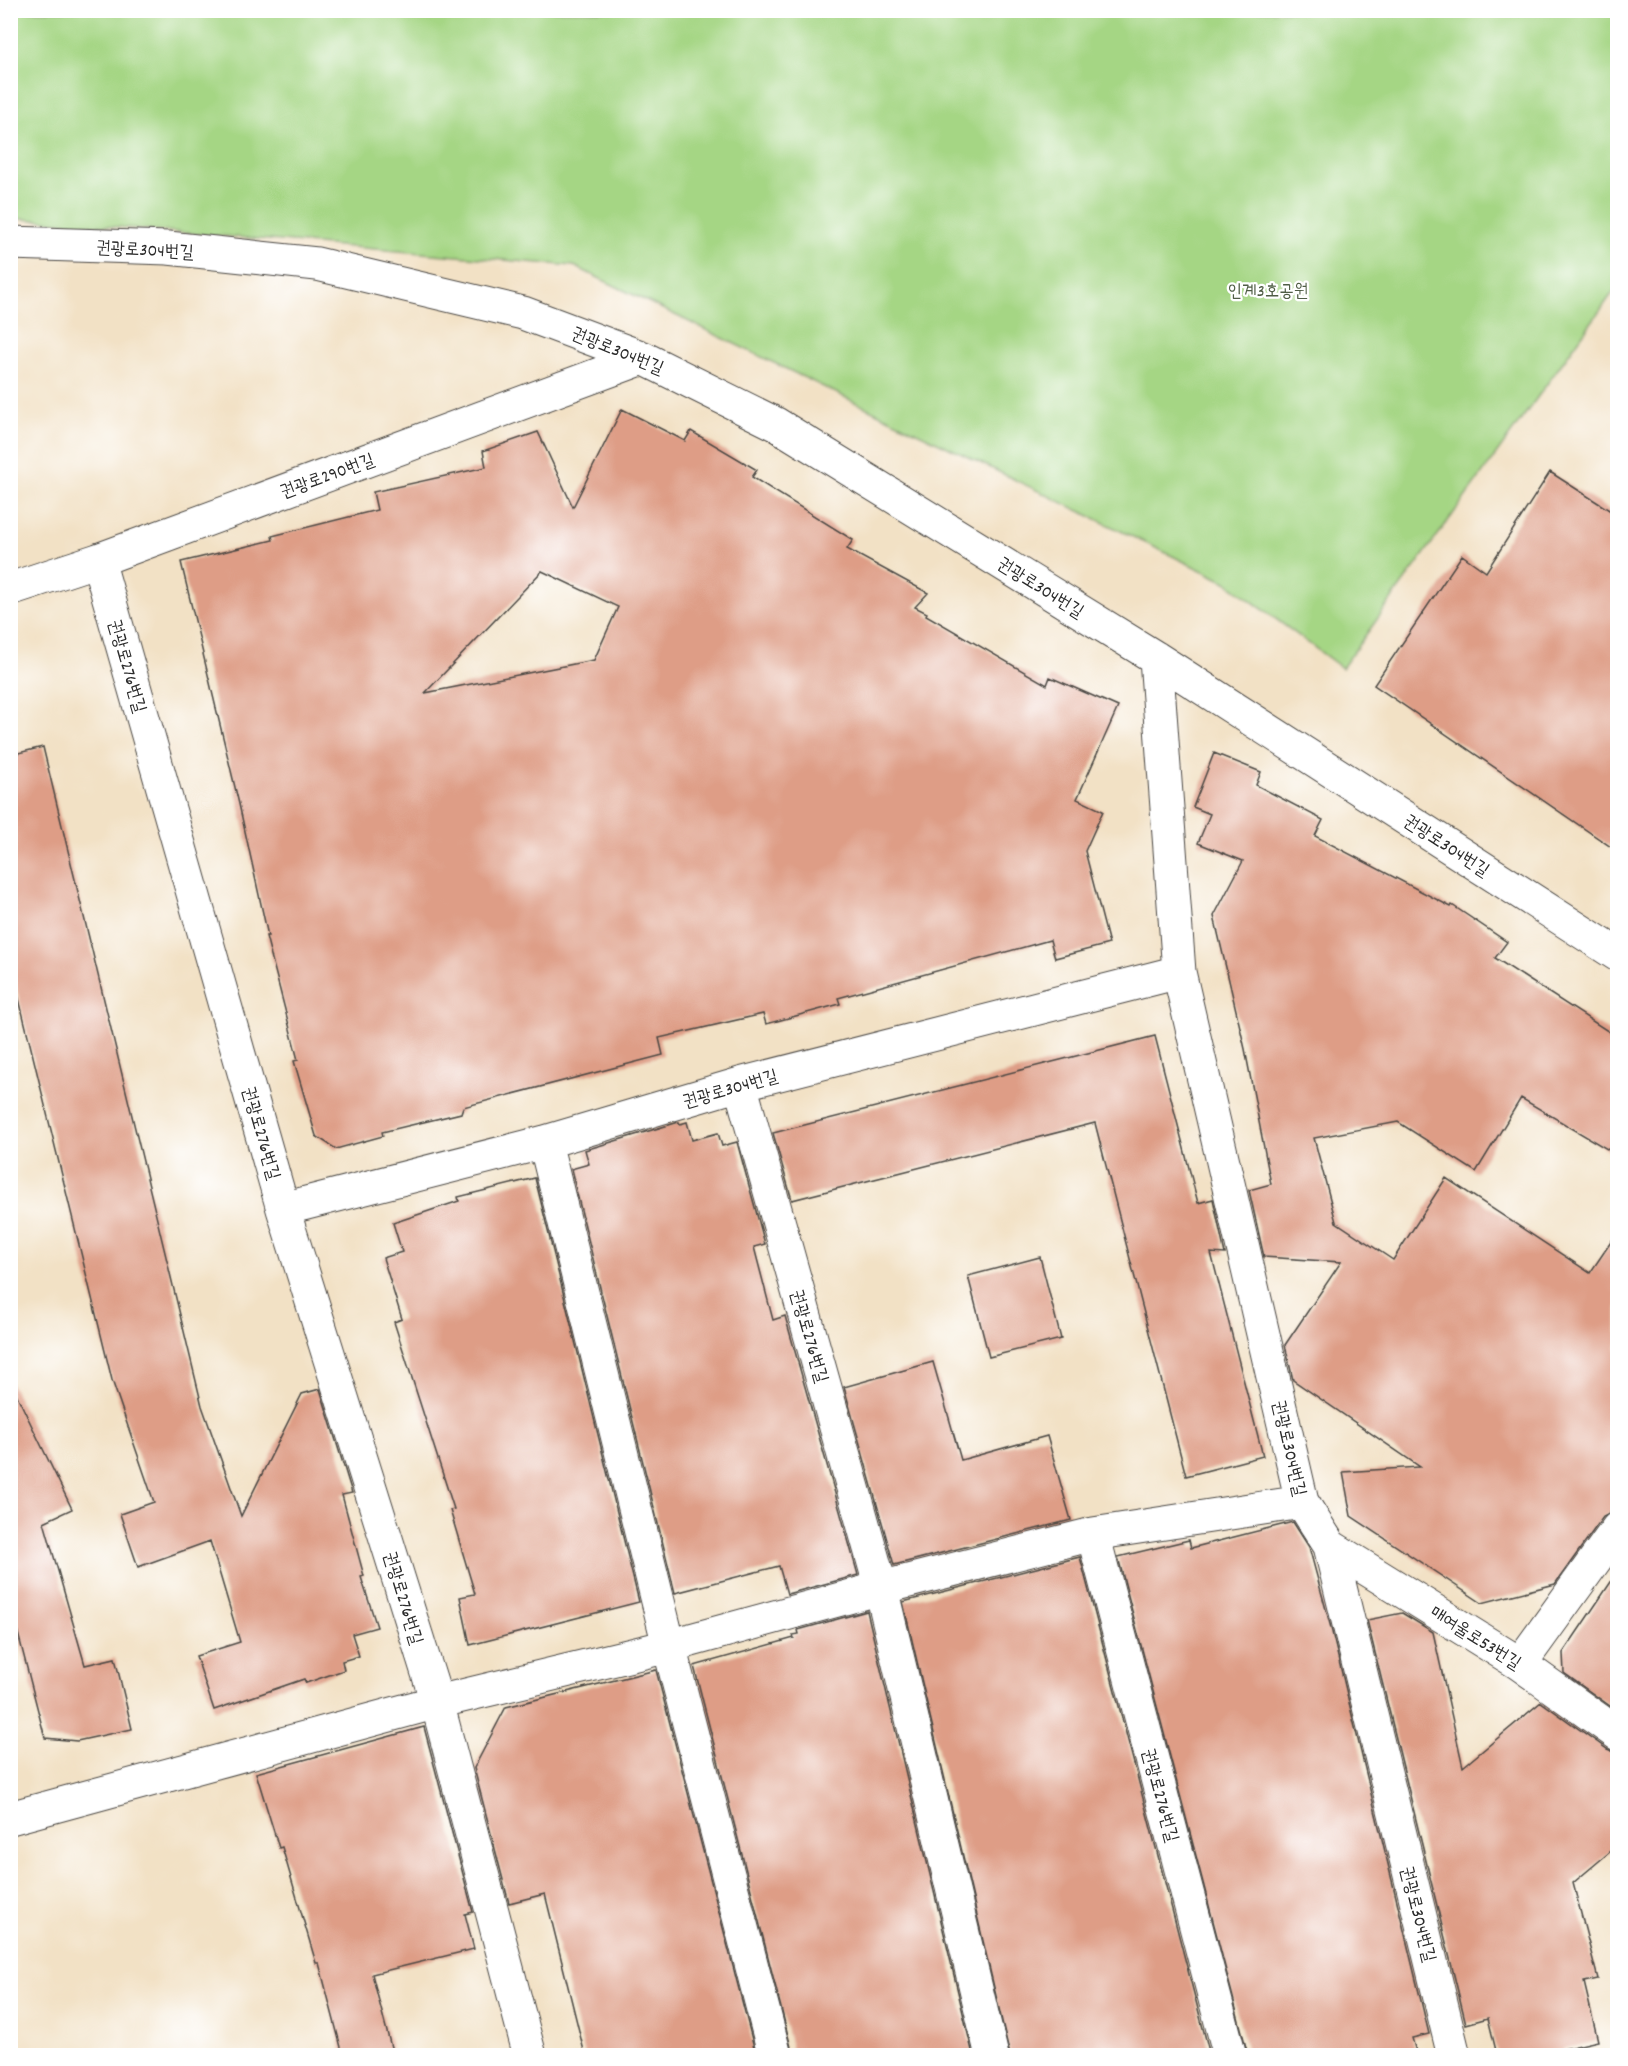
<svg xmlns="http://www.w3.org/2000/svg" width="1628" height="2066" viewBox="0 0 1628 2066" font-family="Dekko,'Poor Story',sans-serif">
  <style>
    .green { fill: #a5d684; stroke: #688058; stroke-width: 1.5 }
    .building { fill: #de9d86; fill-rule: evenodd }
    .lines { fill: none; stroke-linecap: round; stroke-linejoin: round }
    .street-casing { stroke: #494642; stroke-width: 35 }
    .street { stroke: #fff; stroke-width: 33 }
    .labels { text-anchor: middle; stroke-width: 4.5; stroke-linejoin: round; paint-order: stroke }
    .street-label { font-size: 18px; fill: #2b2b2b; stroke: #fff }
    .park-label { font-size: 18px; fill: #505e46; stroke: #fff }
  </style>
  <rect width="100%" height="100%" fill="#fff"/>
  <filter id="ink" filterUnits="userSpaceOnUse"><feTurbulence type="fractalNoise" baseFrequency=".0167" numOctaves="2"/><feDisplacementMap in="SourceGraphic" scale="12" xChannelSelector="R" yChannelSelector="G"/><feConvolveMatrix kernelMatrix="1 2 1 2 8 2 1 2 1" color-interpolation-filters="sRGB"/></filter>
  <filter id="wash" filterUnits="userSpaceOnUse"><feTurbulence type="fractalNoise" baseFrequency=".008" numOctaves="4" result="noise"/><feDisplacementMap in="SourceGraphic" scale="24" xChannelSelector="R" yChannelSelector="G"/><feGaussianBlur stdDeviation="1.35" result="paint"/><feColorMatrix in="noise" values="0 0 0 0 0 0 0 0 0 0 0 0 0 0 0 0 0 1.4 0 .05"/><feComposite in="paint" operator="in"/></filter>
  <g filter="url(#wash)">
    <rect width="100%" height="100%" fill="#f2e1c5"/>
    <path class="green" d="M 10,11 L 1617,11 L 1617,287 L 1342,668 L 1226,582 L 574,266 L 11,218 Z"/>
    <g id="blocks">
      <path class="building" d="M 622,409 L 685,441 L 691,431 L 757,470 L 752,477 L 853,540 L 847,549 L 928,593 L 915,607 L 927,613 L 926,615 L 1047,685 L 1050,677 L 1118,707 L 1077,799 L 1103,811 L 1085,851 L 1109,944 L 1055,958 L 1050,940 L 838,998 L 840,1004 L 766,1024 L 763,1014 L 659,1038 L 663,1055 L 463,1107 L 461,1113 L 382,1132 L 383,1136 L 336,1149 L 316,1136 L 294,1061 L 298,1060 L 266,936 L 268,936 L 239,804 L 181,562 L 273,540 L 272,536 L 377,510 L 373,492 L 486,467 L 483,451 L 538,432 L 573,507 ZM 542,571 L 618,607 L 594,660 L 425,693 Z
        M 1550,472 L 1617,515 L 1617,851 L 1374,685 L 1462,555 L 1486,572 Z
        M 43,747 L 202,1406 L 241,1516 L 302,1394 L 320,1389 L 352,1493 L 342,1495 L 364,1576 L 361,1577 L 377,1627 L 352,1634 L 359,1656 L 342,1661 L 344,1670 L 306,1683 L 304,1679 L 214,1710 L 196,1656 L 240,1642 L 210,1541 L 138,1567 L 120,1514 L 154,1502 L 112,1380 L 10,962 L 10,755 Z
        M 1214,753 L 1261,772 L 1256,785 L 1323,820 L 1315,836 L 1451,907 L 1452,905 L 1507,942 L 1495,958 L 1617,1037 L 1617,1155 L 1521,1098 L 1476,1172 L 1398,1122 L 1314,1138 L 1336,1222 L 1393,1260 L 1446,1178 L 1590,1273 L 1617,1233 L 1617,1510 L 1603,1517 L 1555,1584 L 1482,1603 L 1351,1516 L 1343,1472 L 1420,1467 L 1293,1380 L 1285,1345 L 1341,1262 L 1264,1257 L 1249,1190 L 1271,1184 L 1245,1049 L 1214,916 L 1243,861 L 1198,843 L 1210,814 L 1193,807 Z
        M 1155,1036 L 1198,1203 L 1213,1199 L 1225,1254 L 1211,1253 L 1263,1456 L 1186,1476 L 1095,1123 L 792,1200 L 773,1133 Z
        M 679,1122 L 680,1124 L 687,1122 L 692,1140 L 718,1133 L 722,1146 L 737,1142 L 765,1244 L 754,1247 L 773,1320 L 785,1316 L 858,1575 L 787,1594 L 779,1566 L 675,1593 L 571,1169 L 589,1164 L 585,1150 Z
        M 535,1178 L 639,1602 L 470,1645 L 460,1597 L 475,1594 L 450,1510 L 454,1509 L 394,1322 L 402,1319 L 383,1258 L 402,1252 L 393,1223 L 459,1201 L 458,1197 Z
        M 1040,1257 L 1061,1339 L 989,1357 L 968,1276 Z
        M 933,1362 L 961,1460 L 1047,1436 L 1071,1520 L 894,1565 L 844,1387 Z
        M 10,1381 L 72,1509 L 44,1522 L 85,1665 L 115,1658 L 132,1729 L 77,1741 L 45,1738 L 10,1602 Z
        M 1293,1522 L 1309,1547 L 1331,1628 L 1429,2034 L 1412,2038 L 1417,2055 L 1248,2055 L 1118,1557 L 1189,1540 L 1191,1548 Z
        M 1080,1557 L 1210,2055 L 1010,2055 L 903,1602 Z
        M 1617,1573 L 1617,1711 L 1564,1673 L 1563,1653 Z
        M 867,1611 L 973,2055 L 793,2055 L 694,1666 L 794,1638 L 793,1635 L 799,1634 L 798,1630 Z
        M 1402,1613 L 1433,1632 L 1463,1767 L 1541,1702 L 1607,1749 L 1617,1753 L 1617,1846 L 1573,1883 L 1598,1979 L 1584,1982 L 1598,2041 L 1563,2049 L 1565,2055 L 1497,2055 L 1488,2018 L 1466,2024 L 1367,1620 Z
        M 656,1670 L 756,2055 L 585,2055 L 545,1894 L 509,1903 L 474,1768 L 506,1707 Z
        M 424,1727 L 473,1912 L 465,1914 L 474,1949 L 372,1974 L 393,2055 L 343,2055 L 319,1963 L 316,1963 L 282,1847 L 279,1848 L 256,1773 Z"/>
    </g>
  </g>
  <g filter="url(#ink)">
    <use href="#blocks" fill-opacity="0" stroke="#494642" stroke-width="1.5"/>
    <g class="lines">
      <g class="street-casing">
        <path id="street" d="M 10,243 L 168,248 L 317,264 L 523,313 L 643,358 L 776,424 L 1156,658 L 1618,955
          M 98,560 L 283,1209 L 437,1702 L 530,2056
          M 10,589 L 98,560 L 643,358
          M 1156,658 L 1179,972 L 1302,1502 L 1330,1546 L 1454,2056
          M 740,1084 L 881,1588 L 992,2056
          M 545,1142 L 669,1646 L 775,2056
          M 283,1209 L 545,1142 L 740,1084 L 1179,972
          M 1093,1534 L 1230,2056
          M 1330,1546 L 1520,1664 L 1618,1734
          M 1520,1664 L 1618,1528
          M 10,1818 L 437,1702 L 669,1646 L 881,1588 L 1093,1534 L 1302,1502"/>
      </g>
      <use href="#street" class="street"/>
    </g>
  </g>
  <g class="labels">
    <g class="street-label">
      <text transform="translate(145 249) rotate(3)" y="6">권광로304번길</text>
      <text transform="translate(618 350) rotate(22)" y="6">권광로304번길</text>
      <text transform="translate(327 475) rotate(-20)" y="6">권광로290번길</text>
      <text transform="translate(1041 587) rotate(32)" y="6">권광로304번길</text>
      <text transform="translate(128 666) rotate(74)" y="6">권광로276번길</text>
      <text transform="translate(1447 845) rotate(33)" y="6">권광로304번길</text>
      <text transform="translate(730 1088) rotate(-16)" y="6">권광로304번길</text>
      <text transform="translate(262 1133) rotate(74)" y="6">권광로276번길</text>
      <text transform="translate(810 1336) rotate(74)" y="6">권광로276번길</text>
      <text transform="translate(1290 1448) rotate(77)" y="6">권광로304번길</text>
      <text transform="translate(404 1598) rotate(73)" y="6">권광로276번길</text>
      <text transform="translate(1476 1637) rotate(32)" y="6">매여울로53번길</text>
      <text transform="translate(1161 1795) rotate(75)" y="6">권광로276번길</text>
      <text transform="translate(1419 1914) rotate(76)" y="6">권광로304번길</text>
    </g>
    <g class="park-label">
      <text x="1268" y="296">인계3호공원</text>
    </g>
  </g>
  <rect width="1628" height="2066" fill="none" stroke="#fff" stroke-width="36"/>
</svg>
